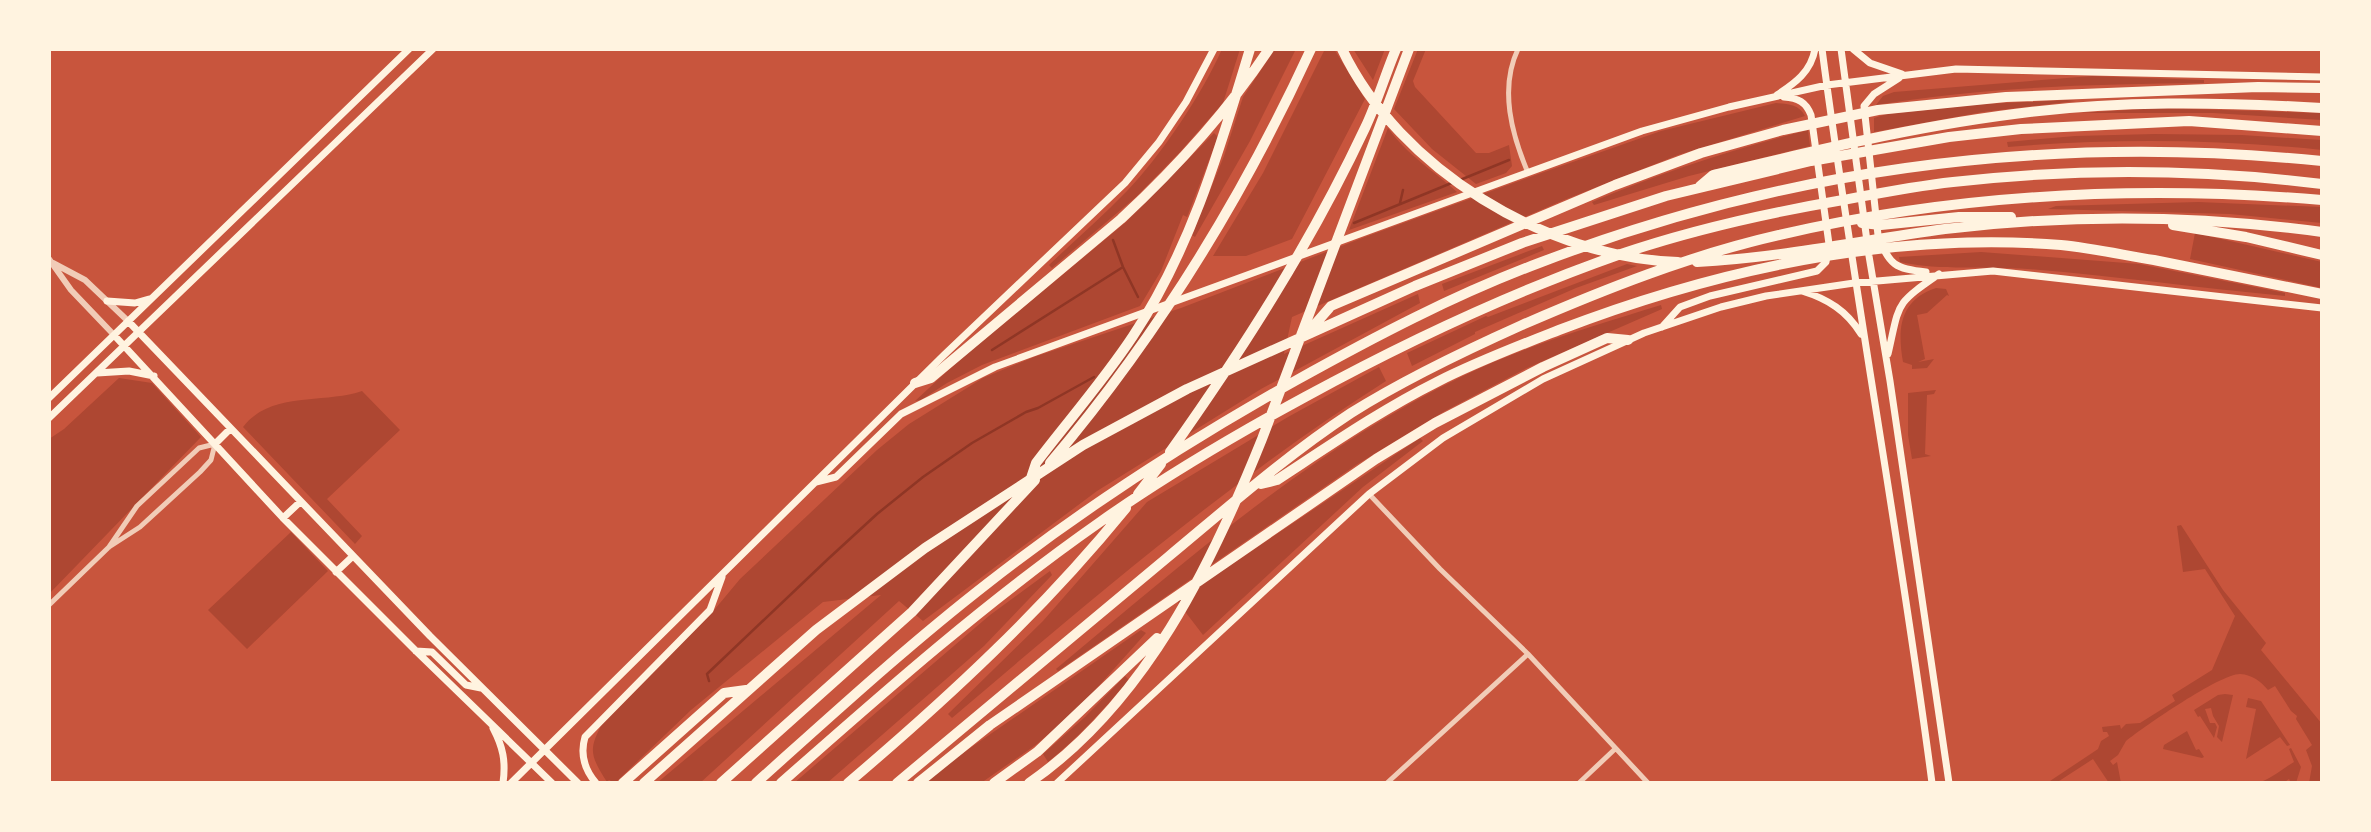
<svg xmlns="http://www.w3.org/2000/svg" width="2371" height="832" viewBox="0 0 2371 832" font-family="Georgia,serif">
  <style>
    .green { fill: #ae4732 }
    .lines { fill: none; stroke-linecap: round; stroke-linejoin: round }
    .stream { stroke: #8f3625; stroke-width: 2.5 }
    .minor { stroke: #f1ccb7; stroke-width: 5 }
    .tertiary { stroke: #f1ccb7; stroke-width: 6 }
    .secondary { stroke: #fff3e0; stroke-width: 7 }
    .motorway { stroke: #fff3e0; stroke-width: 10 }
  </style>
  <rect width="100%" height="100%" fill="#c8553d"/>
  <path class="green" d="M 1222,49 L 1240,49 L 1223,103 L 1180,152 L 1136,197 L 1052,268 L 1049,265 C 1075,240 1102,217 1127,191 C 1160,157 1203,93 1222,49 Z
    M 1275,49 L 1296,49 L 1250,141 L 1195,237 L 1192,235 L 1224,156 L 1243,97 Z
    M 1325,49 L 1334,49 L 1365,99 L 1292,239 L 1246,256 L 1213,256 L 1263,173 Z
    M 1353,49 L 1385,49 L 1373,80 Z
    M 1418,49 L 1426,49 L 1413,81 L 1415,87 L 1476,153 L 1489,153 L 1509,145 L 1512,166 L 1506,173 L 1476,184 L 1432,149 L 1394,109 Z
    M 2092,76 L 2204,80 L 2204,83 C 2094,84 1984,87 1876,105 L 1883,96 L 1894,92 Z
    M 2067,100 L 2076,101 L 1983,112 L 1874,132 L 1874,118 L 1887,114 L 1984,104 Z
    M 1776,103 C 1788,104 1799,104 1805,116 L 1678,155 L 1564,200 L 1292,317 L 1284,354 L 1418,294 L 1420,303 L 1261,389 L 1097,491 L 923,621 L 899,601 L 700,783 L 657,783 L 881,595 L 823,602 L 691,710 L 615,783 L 609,780 L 607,782 C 590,755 588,750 603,722 L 710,615 L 740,579 L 877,450 L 909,424 L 983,378 L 1034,357 L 1181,308 L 1365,237 L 1547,171 L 1661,131 Z
    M 2159,108 L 2322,113 L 2322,120 L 2213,113 L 2079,113 Z
    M 1388,128 C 1406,154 1434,171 1457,192 L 1349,230 Z
    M 1808,130 L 1810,146 L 1689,176 L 1594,205 L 1592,202 C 1662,172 1734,149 1808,130 Z
    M 1214,133 L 1218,137 L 1187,217 L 1183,215 L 1161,271 L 1140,306 L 982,365 L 947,383 L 921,400 L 915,401 L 956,363 L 1126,222 Z
    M 2155,134 L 2242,135 L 2322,140 L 2322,150 C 2218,139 2112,138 2008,147 L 2007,142 L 2075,136 Z
    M 2198,202 L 2322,207 L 2322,223 L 2230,214 L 2048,209 L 2056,206 Z
    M 2195,233 L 2322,262 L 2322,288 L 2190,259 Z
    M 1542,246 L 1544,250 L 1444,291 L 1442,284 Z
    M 1981,252 L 2139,264 L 2285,293 L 2285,296 C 2199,288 2114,276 2028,269 C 1985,266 1942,271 1900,262 L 1899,257 Z
    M 1627,264 L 1637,266 L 1576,288 L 1475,332 L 1475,334 L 1412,366 L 1407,353 L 1486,316 L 1488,317 Z
    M 1936,288 L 1946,289 L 1949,296 L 1947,295 L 1927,313 L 1917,315 L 1925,359 L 1918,362 L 1934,359 L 1927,368 L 1912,369 L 1912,365 L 1903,362 C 1897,328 1900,300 1936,288 Z
    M 1661,305 L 1662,309 L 1527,368 L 1445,411 L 1356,465 L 1058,671 L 1056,669 C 1185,562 1309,451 1461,377 C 1525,346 1593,326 1661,305 Z
    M 1379,367 L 1386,381 C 1230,480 1092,599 952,718 L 948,714 L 1043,621 L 1147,502 L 1288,417 Z
    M 119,378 L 152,383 L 201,437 L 49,594 L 49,439 L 64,429 Z
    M 1936,390 L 1934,394 L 1927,395 L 1925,454 L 1931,456 L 1912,459 L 1908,435 L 1908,393 Z
    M 362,391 L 400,430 L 327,499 L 362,536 L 355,544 L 243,427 C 270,391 325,404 362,391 Z
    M 1420,438 L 1423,441 L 1363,487 L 1203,635 L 1177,601 Z
    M 2181,525 L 2223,590 L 2266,643 L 2261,650 L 2322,724 L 2322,783 L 2309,783 L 2312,766 L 2306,750 L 2312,745 L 2296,719 L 2297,716 L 2291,711 L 2275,686 L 2268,690 C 2260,681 2253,675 2240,674 C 2220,674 2145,726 2126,741 L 2118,755 L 2110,761 L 2113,765 L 2117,762 L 2121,783 L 2109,783 L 2093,759 L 2056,783 L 2047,783 L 2098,749 L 2101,741 L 2109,736 L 2107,732 L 2103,732 L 2102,727 L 2120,725 L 2121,729 L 2126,724 L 2140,723 L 2175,701 L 2172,695 L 2212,670 L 2235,616 L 2205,569 L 2183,572 L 2177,526 Z
    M 291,532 L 328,571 L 247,649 L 208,610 Z
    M 1050,571 L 1052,575 L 984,646 L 827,783 L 794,783 L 990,615 Z
    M 1141,630 L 1146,633 L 1080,707 L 1037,744 L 981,783 L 925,783 L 950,762 Z
    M 1125,676 L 1129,680 C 1104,709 1078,738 1048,762 L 1043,754 L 1085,717 Z
    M 2225,694 L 2233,695 L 2222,742 L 2217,737 L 2219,726 L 2213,716 L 2211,708 L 2205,709 L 2210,723 L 2215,723 L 2217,727 L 2214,738 L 2200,716 L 2198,717 L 2194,710 L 2218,695 Z
    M 2248,698 L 2261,701 L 2290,745 L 2287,746 L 2280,737 L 2246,759 L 2256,709 L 2246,707 Z
    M 2187,731 L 2196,750 L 2199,749 L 2204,757 L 2202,758 L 2163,749 L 2164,745 Z
    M 2291,748 L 2301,767 L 2296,783 L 2291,783 L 2289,779 L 2283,783 L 2258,783 C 2271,779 2282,769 2294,762 L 2289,749 Z"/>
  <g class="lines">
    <path class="stream" d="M 1460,180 L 1509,160
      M 1400,203 L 1403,190
      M 1354,223 L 1454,182
      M 1113,240 L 1123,267 L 1138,297
      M 992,350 L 1123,267
      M 709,681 L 707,674 L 828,559 L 877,514 L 923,477 L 972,443 L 1026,412 L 1038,408 L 1094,377"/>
    <path class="minor" d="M 1518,49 C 1499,89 1512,135 1528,173
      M 1369,494 L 1440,569 L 1528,654 L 1648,783
      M 49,605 L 109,547 L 140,527 L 200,472 L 211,460 L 215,444 L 199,448 L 137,506 L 109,547
      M 1387,783 L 1528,654
      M 1579,783 L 1615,749"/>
    <path class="tertiary" d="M 49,259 L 71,290 L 114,335
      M 53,263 L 85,280 L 128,321"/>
    <path class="secondary" d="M 1822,49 C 1854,294 1900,538 1932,783
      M 1841,49 L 1869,256 L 1890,381 L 1949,783
      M 1853,49 L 1870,63 L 1902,74
      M 1899,78 L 1874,94 L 1864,106 L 1878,235 C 1889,265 1895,269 1926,272
      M 1777,95 C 1795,83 1811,72 1815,49
      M 1802,291 C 1828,299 1847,311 1861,334
      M 107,301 L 135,303 L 149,299
      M 128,321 L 430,636 L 578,783
      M 1662,327 L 1680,307 L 1710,296 L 1817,271 L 1826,262 L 1829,244 L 1811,115 C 1806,102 1798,98 1784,97
      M 114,335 L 283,518 L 416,651 L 552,783
      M 1888,354 C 1900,302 1894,305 1939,274
      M 97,373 L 129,371 L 154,376
      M 49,398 L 409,49
      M 49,418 L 433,49
      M 215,444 L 230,429
      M 816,482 L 836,477 L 901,414 L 995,367 L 1642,131 L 1729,107 L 1827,85 L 1956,69 L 2322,77
      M 283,518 L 300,502
      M 336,572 L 353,556
      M 416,651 L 432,652 L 466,685 L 481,688
      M 493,728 C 503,747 506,761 503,783
      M 511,783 L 944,355 L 1125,183 L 1159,142 L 1186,102 L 1214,49
      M 596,783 C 584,769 580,754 585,737 L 710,610 L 722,577
      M 1057,783 L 1369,494 L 1443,438 L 1543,379 L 1644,333 L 1721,307 L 1766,296 L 1854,283 L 1993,271 L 2322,308"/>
    <path class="motorway" d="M 1342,49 C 1399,169 1547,258 1678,262
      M 1700,186 L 1713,175 C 1813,151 1912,127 2014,114 C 2116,100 2220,102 2322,108
      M 1862,223 L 1881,225 L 1959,217 L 2011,217
      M 2173,225 L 2246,237 L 2322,255
      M 1697,262 C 1780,258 1862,240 1945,229 C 2071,214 2197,215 2322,232
      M 1310,330 L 1331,306 L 1615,185 L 1701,153 L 1783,130 L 1878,110 L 2006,97 L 2258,87 L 2322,88
      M 915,383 L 931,378 L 1121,219 C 1177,167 1227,112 1269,49
      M 1170,452 C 1243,349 1311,243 1365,128 C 1377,103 1385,75 1396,49
      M 1050,463 C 1155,339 1243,197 1311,49
      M 1030,481 L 1036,463 C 1068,421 1104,380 1133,336 C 1191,249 1220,148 1250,49
      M 1261,484 L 1277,480 C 1329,446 1381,410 1437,382 C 1476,362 1518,346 1559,330 C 1718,269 1890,232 2061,245 C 2092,248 2123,255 2154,260 C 2210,271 2266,283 2322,294
      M 1138,494 L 1161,464
      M 623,783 L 724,693 L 746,690
      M 644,783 L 816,630 L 925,548 L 1083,445 L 1187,389 L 1415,286 L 1522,243 L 1666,196 L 1811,161 L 1949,137 L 2021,129 L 2189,121 L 2322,131
      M 721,783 L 912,612 L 1035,480
      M 756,783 C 832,715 907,646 988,583 C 1085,507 1188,441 1295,381 C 1374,337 1454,295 1539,263 C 1792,166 2053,134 2322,161
      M 781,783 C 884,692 987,601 1100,522 C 1165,476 1235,435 1305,397 C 1406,342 1510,293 1618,255 C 1691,230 1767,213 1843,200 C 1880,193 1916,186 1953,182 C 2076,168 2200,169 2322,184
      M 848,783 C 948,698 1043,610 1126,508
      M 897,783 C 987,708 1078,632 1168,557 C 1227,508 1287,455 1351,413 C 1405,379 1464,351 1522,325 C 1605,289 1691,255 1779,235 C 1956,194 2142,185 2322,200
      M 918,783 L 990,725 L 1376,459 L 1435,423 L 1543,367 L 1607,338 L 1628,340
      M 994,783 L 1037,752 L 1157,638
      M 1029,783 C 1145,703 1211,566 1262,439 L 1409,49"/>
  </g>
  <rect width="2371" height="832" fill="none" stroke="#fff3e0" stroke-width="102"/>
</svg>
